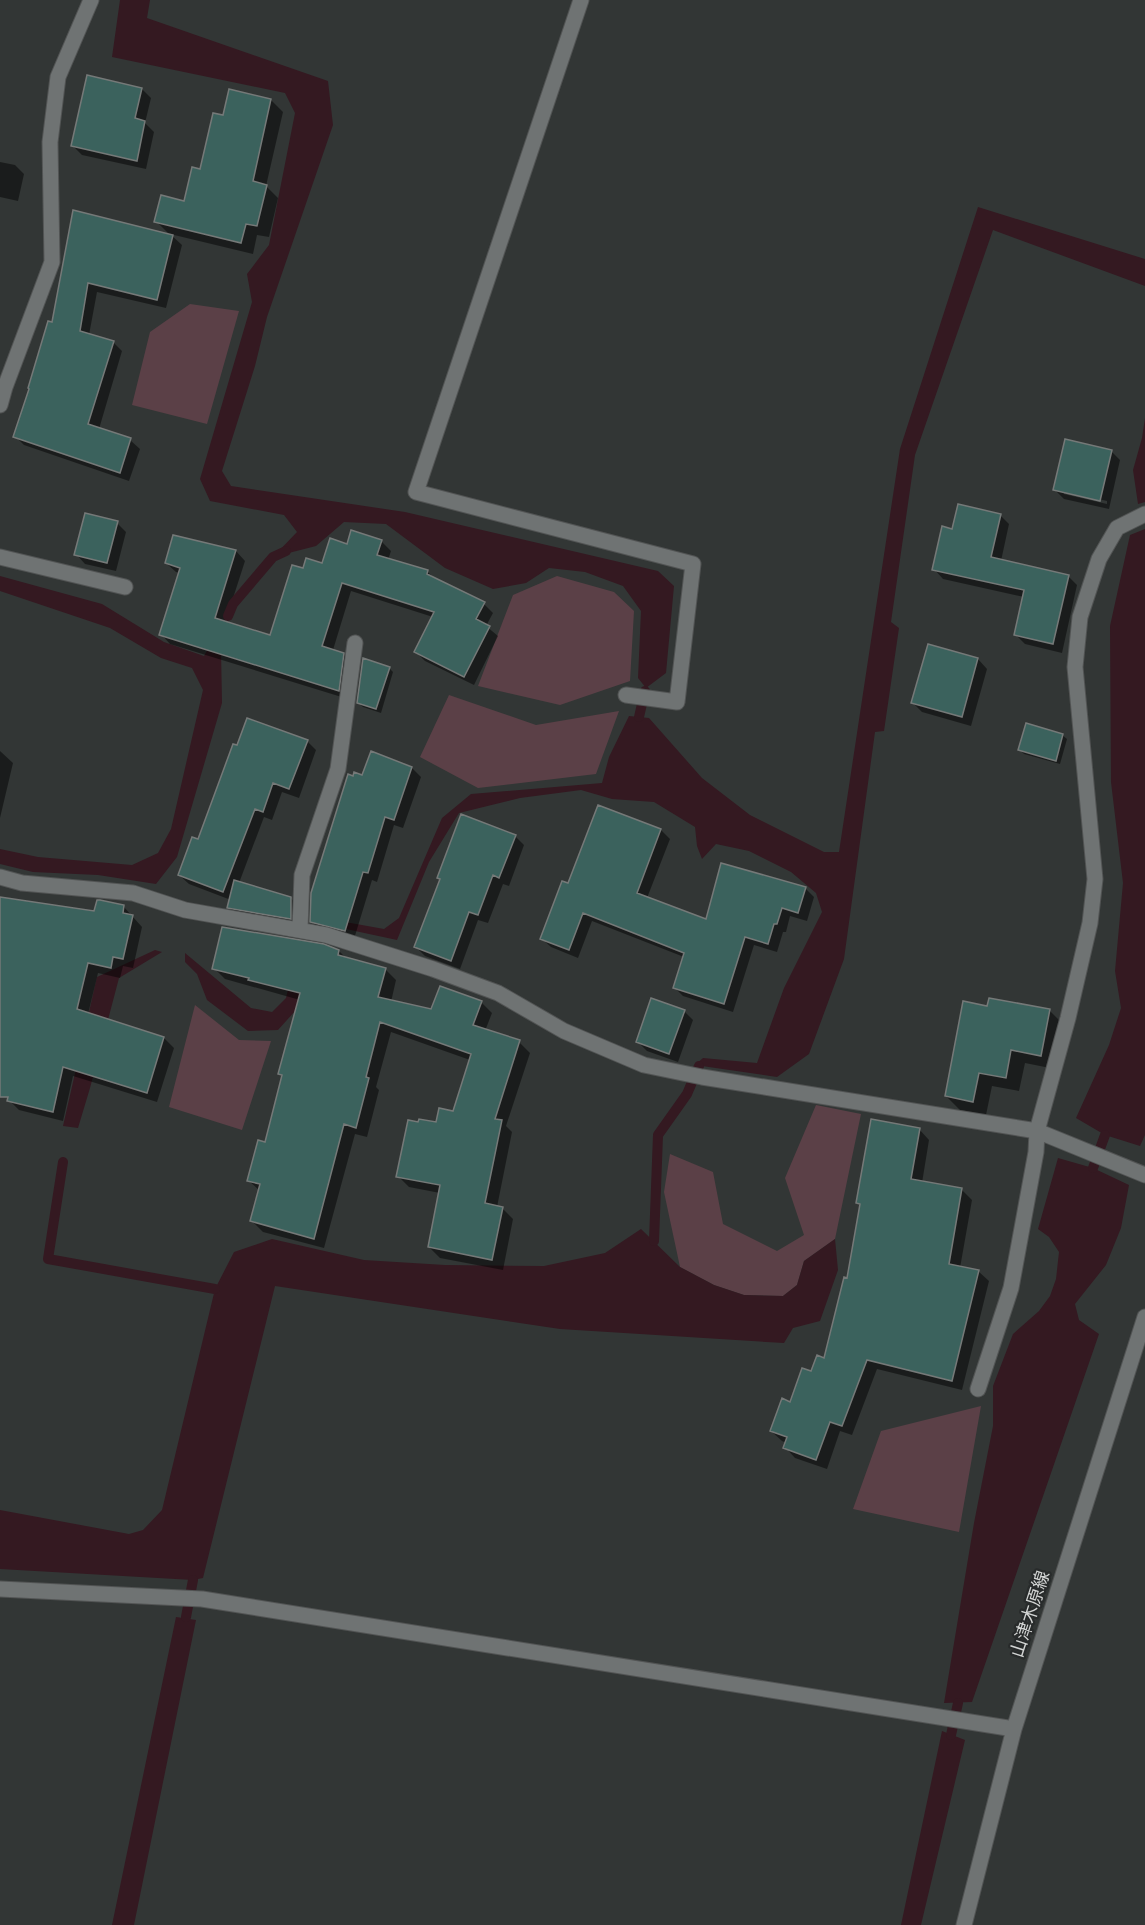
<svg xmlns="http://www.w3.org/2000/svg" width="1145" height="1925" viewBox="0 0 1145 1925" font-family="'Source Sans 3','Noto Sans JP',sans-serif">
  <style>
    .green { fill: #5b4047 }
    .water { fill: #341921 }
    .shadow { fill: #0007; fill-rule: evenodd }
    .lines { fill: none; stroke-linecap: round; stroke-linejoin: round }
    .stream { stroke: #341921; stroke-width: 10 }
    .building { fill: #3b625d; stroke: #757978; stroke-width: 1.5 }
    .minor-casing { stroke: #525454; stroke-width: 17 }
    .minor { stroke: #6f7373; stroke-width: 15 }
    .labels { text-anchor: middle; stroke-width: 4.5; stroke-linejoin: round; paint-order: stroke }
    .street-label { font-size: 18px; fill: #d3d5d4; stroke: #282b2b }
  </style>
  <rect width="100%" height="100%" fill="#323635"/>
  <path class="green" d="M 190,304 L 239,311 L 207,424 L 132,405 L 150,332 Z
    M 557,576 L 614,592 L 634,611 L 630,681 L 560,705 L 478,686 L 513,595 Z
    M 449,695 L 536,725 L 619,711 L 596,774 L 478,788 L 420,757 Z
    M 195,1005 L 239,1040 L 271,1041 L 242,1130 L 169,1107 Z
    M 816,1105 L 861,1114 L 835,1239 L 804,1261 L 797,1285 L 783,1296 L 744,1295 L 714,1285 L 680,1267 L 664,1192 L 670,1154 L 713,1172 L 723,1224 L 777,1251 L 804,1235 L 785,1178 Z
    M 981,1406 L 959,1532 L 853,1509 L 881,1431 Z"/>
  <path class="water" d="M 120,0 L 150,0 L 147,18 L 328,81 L 333,125 L 267,317 L 255,366 L 222,471 L 231,486 L 405,512 L 658,571 L 674,586 L 666,673 L 646,688 L 638,678 L 641,611 L 623,586 L 585,572 L 549,568 L 526,583 L 493,589 L 445,568 L 386,524 L 344,522 L 316,546 L 273,557 L 297,532 L 284,515 L 210,501 L 200,479 L 252,302 L 247,274 L 269,245 L 295,113 L 285,93 L 112,57 Z
    M 978,207 L 1145,259 L 1145,286 L 993,230 L 915,455 L 891,622 L 899,628 L 884,731 L 875,732 L 844,959 L 809,1054 L 777,1077 L 695,1065 L 703,1058 L 757,1063 L 784,988 L 822,912 L 816,893 L 791,872 L 749,851 L 716,844 L 702,859 L 697,846 L 695,827 L 654,802 L 612,799 L 581,790 L 520,798 L 459,813 L 429,862 L 397,940 L 318,923 L 323,918 L 384,929 L 399,918 L 442,818 L 471,794 L 602,783 L 609,757 L 629,716 L 649,718 L 702,778 L 750,815 L 824,852 L 839,852 L 900,449 Z
    M 1145,418 L 1145,502 L 1138,504 L 1133,470 L 1142,438 Z
    M 1145,529 L 1145,1135 L 1140,1146 L 1105,1135 L 1076,1118 L 1109,1045 L 1121,1008 L 1115,971 L 1123,883 L 1111,782 L 1110,626 L 1130,535 Z
    M 0,576 L 102,604 L 164,642 L 204,656 L 233,604 L 221,650 L 222,703 L 177,857 L 156,884 L 98,875 L 33,872 L 0,864 L 0,849 L 38,857 L 132,865 L 158,853 L 171,829 L 203,690 L 192,668 L 161,658 L 110,628 L 0,591 Z
    M 299,943 L 315,944 L 296,1010 L 278,1030 L 248,1031 L 207,1000 L 197,974 L 185,962 L 185,953 L 251,1008 L 272,1012 L 286,998 Z
    M 155,950 L 162,952 L 119,978 L 90,1088 L 78,1128 L 63,1126 L 97,977 Z
    M 1058,1158 L 1093,1168 L 1129,1185 L 1121,1228 L 1106,1265 L 1075,1304 L 1079,1320 L 1099,1334 L 972,1702 L 944,1703 L 974,1523 L 993,1426 L 993,1386 L 1013,1334 L 1039,1311 L 1050,1296 L 1056,1279 L 1059,1252 L 1049,1237 L 1038,1229 Z
    M 641,1229 L 680,1267 L 714,1285 L 744,1295 L 783,1296 L 797,1285 L 804,1261 L 835,1239 L 838,1270 L 820,1321 L 793,1328 L 784,1343 L 560,1329 L 275,1286 L 203,1578 L 193,1580 L 0,1569 L 0,1510 L 129,1534 L 143,1530 L 162,1510 L 215,1289 L 234,1252 L 272,1239 L 364,1260 L 445,1265 L 544,1266 L 605,1253 Z
    M 176,1617 L 196,1620 L 134,1925 L 112,1925 Z
    M 942,1731 L 965,1740 L 921,1925 L 901,1925 Z"/>
  <path class="shadow" d="M 142,89 L 151,98 L 145,123 L 154,132 L 146,169 L 82,155 L 72,145 Z
    M 271,100 L 283,112 L 266,186 L 278,198 L 269,237 L 257,235 L 253,254 L 170,234 L 182,245 L 166,308 L 97,292 L 89,335 L 113,342 L 122,351 L 99,429 L 130,440 L 140,449 L 129,481 L 24,445 L 15,436 L 53,324 L 74,212 L 170,235 L 156,221 L 185,202 L 224,117 Z
    M 0,162 L 15,165 L 24,174 L 18,201 L 0,197 Z
    M 1111,451 L 1120,460 L 1109,509 L 1064,499 L 1055,490 ZM 1064,491 L 1107,501 L 1107,504 L 1064,494 Z
    M 1000,515 L 1009,524 L 1001,561 L 1068,576 L 1077,585 L 1062,653 L 1025,644 L 1016,635 L 1024,597 L 943,579 L 934,569 L 954,530 Z
    M 117,523 L 126,532 L 116,571 L 85,564 L 76,554 Z
    M 174,537 L 236,551 L 245,561 L 225,623 L 271,637 L 304,570 L 323,565 L 348,545 L 381,541 L 391,551 L 388,560 L 428,572 L 435,579 L 484,604 L 493,613 L 486,626 L 498,636 L 474,685 L 425,661 L 416,652 L 433,617 L 351,591 L 333,650 L 343,654 L 352,663 L 348,699 L 170,644 L 161,634 L 180,573 L 176,572 L 166,563 Z
    M 929,646 L 978,659 L 987,669 L 971,726 L 922,712 L 913,703 Z
    M 389,668 L 393,672 L 381,713 L 363,707 L 358,703 Z
    M 1062,735 L 1067,739 L 1060,764 L 1024,754 L 1020,750 Z
    M 307,741 L 316,750 L 299,798 L 282,792 L 272,820 L 264,817 L 239,883 L 291,898 L 295,903 L 294,922 L 233,911 L 229,907 L 231,900 L 189,884 L 179,875 L 199,841 Z
    M 0,751 L 13,763 L 0,818 Z
    M 412,768 L 421,777 L 403,828 L 394,825 L 377,882 L 372,880 L 354,939 L 321,931 L 312,922 L 363,777 Z
    M 661,830 L 670,839 L 647,898 L 707,921 L 805,888 L 814,897 L 807,921 L 790,916 L 786,932 L 783,932 L 777,952 L 754,945 L 733,1012 L 683,996 L 674,987 L 684,957 L 592,921 L 578,958 L 551,947 L 542,939 L 569,885 Z
    M 515,836 L 524,845 L 509,886 L 503,884 L 488,923 L 478,920 L 460,969 L 425,956 L 416,947 Z
    M 0,897 L 96,913 L 124,907 L 142,927 L 133,968 L 123,966 L 120,978 L 98,973 L 88,1014 L 164,1038 L 174,1048 L 157,1102 L 73,1076 L 63,1121 L 19,1110 L 9,1100 L 0,1042 Z
    M 339,951 L 347,959 L 385,969 L 396,980 L 391,1002 L 432,1011 L 481,1002 L 492,1013 L 485,1031 L 519,1042 L 530,1053 L 506,1126 L 512,1132 L 497,1207 L 502,1208 L 513,1219 L 503,1270 L 440,1258 L 429,1247 L 440,1193 L 409,1187 L 398,1176 L 438,1124 L 454,1113 L 470,1060 L 391,1032 L 376,1087 L 379,1090 L 367,1137 L 355,1134 L 324,1248 L 263,1232 L 252,1221 L 260,1191 L 249,1181 L 266,1144 L 283,1077 L 280,1074 L 300,1000 L 225,979 L 214,968 Z
    M 988,1008 L 1050,1011 L 1064,1025 L 1055,1069 L 1025,1063 L 1019,1091 L 992,1086 L 986,1115 L 960,1110 L 946,1096 Z
    M 684,1011 L 693,1020 L 678,1062 L 647,1051 L 638,1042 Z
    M 919,1129 L 929,1140 L 922,1183 L 962,1190 L 972,1200 L 960,1268 L 978,1271 L 989,1281 L 962,1390 L 877,1369 L 852,1435 L 840,1431 L 827,1469 L 795,1458 L 785,1447 L 786,1443 L 782,1441 L 771,1431 L 812,1373 L 825,1360 L 848,1280 L 861,1206 L 857,1202 Z"/>
  <g class="lines">
    <path class="stream" d="M 228,616 L 233,604 L 273,557 L 286,551
      M 639,717 L 645,691
      M 63,1162 L 48,1259 L 215,1289
      M 1093,1168 L 1105,1135
      M 654,1241 L 658,1135 L 687,1094 L 699,1066
      M 186,1617 L 193,1580
      M 951,1735 L 958,1703"/>
  </g>
  <path class="building" d="M 87,75 L 142,88 L 135,118 L 145,121 L 137,161 L 71,146 Z
    M 229,89 L 271,99 L 253,181 L 267,185 L 257,226 L 246,224 L 241,243 L 154,222 L 161,195 L 184,201 L 192,167 L 200,169 L 213,113 L 223,115 Z
    M 73,210 L 173,235 L 157,300 L 88,283 L 80,331 L 114,341 L 88,424 L 131,438 L 120,473 L 13,437 L 29,389 L 28,388 L 48,321 L 52,322 Z
    M 1065,439 L 1112,450 L 1100,501 L 1053,490 Z
    M 958,504 L 1001,514 L 991,557 L 1069,575 L 1053,644 L 1014,635 L 1024,590 L 932,570 L 942,526 L 952,529 Z
    M 85,513 L 118,521 L 107,563 L 74,555 Z
    M 351,530 L 382,540 L 377,555 L 428,570 L 427,574 L 485,602 L 476,619 L 490,626 L 464,677 L 414,652 L 434,612 L 342,583 L 322,646 L 344,653 L 339,691 L 159,635 L 180,568 L 165,563 L 173,535 L 236,550 L 215,618 L 270,635 L 292,565 L 303,568 L 306,558 L 322,563 L 330,538 L 347,544 Z
    M 928,644 L 978,658 L 962,717 L 911,703 Z
    M 363,658 L 390,667 L 376,709 L 357,703 Z
    M 247,718 L 308,740 L 289,789 L 273,783 L 263,812 L 255,809 L 223,892 L 178,875 L 192,837 L 198,839 L 233,744 L 237,745 Z
    M 1026,723 L 1063,734 L 1056,761 L 1018,750 Z
    M 371,751 L 412,767 L 394,820 L 385,817 L 368,873 L 363,872 L 345,931 L 310,922 L 311,893 L 348,774 L 353,776 L 354,772 L 362,775 Z
    M 598,805 L 661,829 L 637,893 L 706,919 L 721,863 L 806,887 L 798,913 L 782,908 L 777,924 L 774,924 L 768,944 L 745,937 L 724,1004 L 673,988 L 684,953 L 583,913 L 569,950 L 540,939 L 562,881 L 568,883 Z
    M 461,814 L 516,835 L 499,878 L 493,875 L 478,915 L 469,912 L 451,961 L 414,947 L 440,879 L 437,878 Z
    M 234,880 L 291,897 L 291,919 L 227,908 Z
    M 0,897 L 94,911 L 97,900 L 100,900 L 124,905 L 123,913 L 133,915 L 123,959 L 113,957 L 111,968 L 88,963 L 77,1009 L 164,1037 L 147,1093 L 63,1067 L 53,1112 L 7,1101 L 8,1097 L 0,1097 Z
    M 222,927 L 324,944 L 339,950 L 338,955 L 386,968 L 378,997 L 431,1009 L 440,986 L 482,1001 L 473,1025 L 520,1040 L 495,1119 L 502,1120 L 485,1203 L 503,1207 L 492,1260 L 428,1247 L 440,1185 L 396,1177 L 408,1120 L 418,1122 L 419,1119 L 436,1122 L 439,1108 L 453,1111 L 471,1054 L 380,1022 L 366,1077 L 369,1078 L 356,1128 L 344,1124 L 314,1239 L 250,1221 L 260,1184 L 247,1181 L 258,1140 L 265,1142 L 282,1075 L 278,1074 L 300,993 L 248,980 L 249,978 L 212,969 Z
    M 651,998 L 685,1010 L 669,1054 L 636,1042 Z
    M 989,998 L 1050,1009 L 1041,1056 L 1011,1050 L 1006,1078 L 979,1073 L 973,1102 L 945,1096 L 963,1001 L 987,1006 Z
    M 871,1119 L 920,1128 L 911,1179 L 962,1188 L 949,1264 L 979,1270 L 952,1381 L 867,1360 L 842,1426 L 830,1422 L 816,1460 L 783,1448 L 787,1437 L 770,1431 L 782,1398 L 790,1402 L 802,1368 L 811,1371 L 817,1355 L 824,1358 L 844,1277 L 847,1278 L 860,1204 L 856,1203 Z"/>
  <g class="lines">
    <g class="minor-casing">
      <path id="minor" d="M 581,0 L 416,492 L 693,564 L 677,702 L 626,695
        M 0,405 L 5,387 L 52,262 L 50,142 L 58,77 L 91,0
        M 0,557 L 125,587
        M 0,877 L 22,883 L 133,893 L 185,910 L 326,935 L 433,969 L 498,993 L 564,1031 L 644,1065 L 702,1077 L 1037,1131 L 1145,1175
        M 300,929 L 302,875 L 338,769 L 355,643
        M 978,1389 L 1011,1288 L 1036,1152 L 1037,1131 L 1068,1018 L 1090,923 L 1095,879 L 1075,667 L 1080,617 L 1099,559 L 1117,528 L 1145,514
        M 0,1589 L 202,1599 L 1014,1729
        M 964,1925 L 1014,1729 L 1145,1317"/>
    </g>
    <use href="#minor" class="minor"/>
  </g>
  <g class="labels">
    <g class="street-label">
      <text transform="translate(1030 1614) rotate(-72)" y="6">山津木原線</text>
    </g>
  </g>
</svg>
